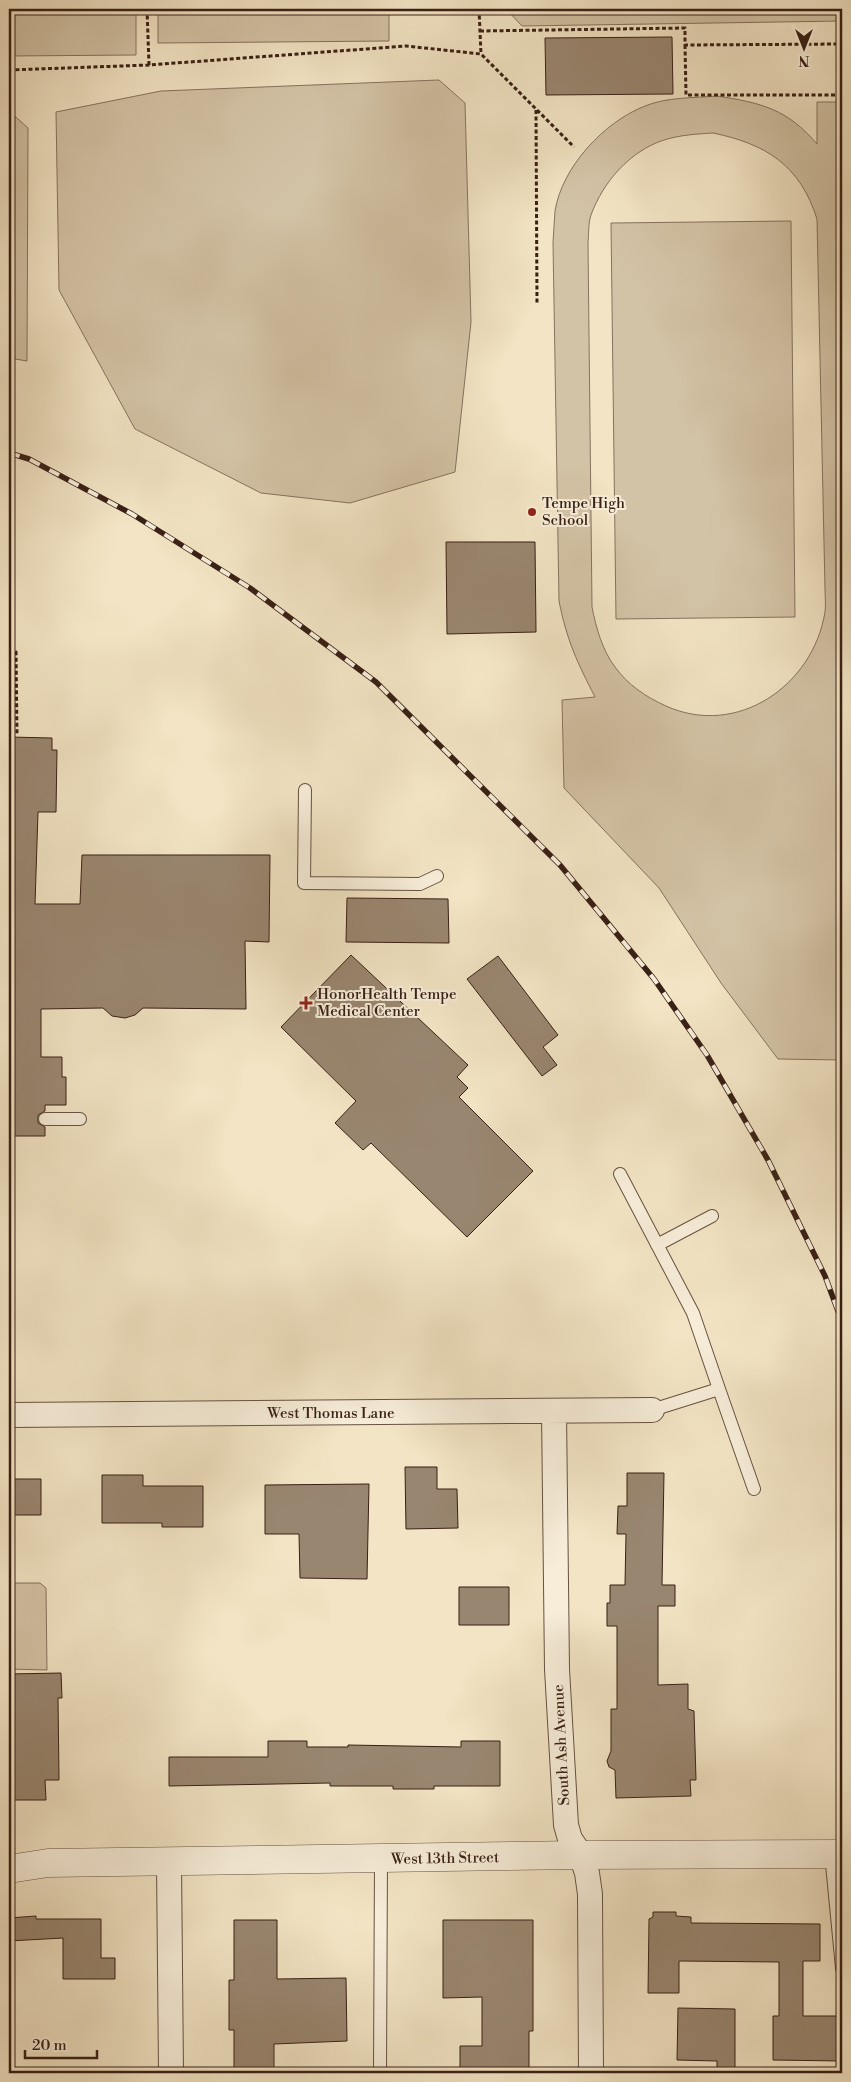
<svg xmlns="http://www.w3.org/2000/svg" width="851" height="2082" viewBox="0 0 851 2082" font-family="'Libre Bodoni',serif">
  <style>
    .green { fill: #d3c3a6; stroke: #86725e; fill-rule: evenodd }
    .building { fill: #998670; stroke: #392015 }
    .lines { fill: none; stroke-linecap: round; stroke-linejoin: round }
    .service-casing { stroke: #675141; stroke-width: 14 }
    .minor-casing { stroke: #675141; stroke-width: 26 }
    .tertiary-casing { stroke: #675141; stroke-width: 29 }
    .path { stroke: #392015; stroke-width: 3; stroke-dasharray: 4 2.5; stroke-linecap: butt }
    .service { stroke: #f7edd9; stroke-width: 12 }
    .minor { stroke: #f7edd9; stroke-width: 24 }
    .tertiary { stroke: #f7edd9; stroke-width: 28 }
    .rail-casing { stroke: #392015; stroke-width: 5.5 }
    .rail { stroke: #f7edd9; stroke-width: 4; stroke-dasharray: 11; stroke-linecap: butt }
    .poi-dot { fill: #8f2418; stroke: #f7edd9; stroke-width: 2 }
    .labels { text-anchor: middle; stroke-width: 4; stroke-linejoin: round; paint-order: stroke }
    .poi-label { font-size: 15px; fill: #392015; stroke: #f7edd9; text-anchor: start }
    .street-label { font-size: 15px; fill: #392015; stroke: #f7edd9 }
  </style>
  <rect width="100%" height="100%" fill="#f2e4c4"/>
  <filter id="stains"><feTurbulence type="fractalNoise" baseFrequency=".004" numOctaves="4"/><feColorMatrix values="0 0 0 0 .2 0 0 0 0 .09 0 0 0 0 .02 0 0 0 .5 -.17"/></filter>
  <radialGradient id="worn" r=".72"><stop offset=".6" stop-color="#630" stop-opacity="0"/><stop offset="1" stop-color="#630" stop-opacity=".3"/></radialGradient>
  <path class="green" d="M 9,9 L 136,9 L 136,55 L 9,56 Z
    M 158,9 L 389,9 L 389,41 L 158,43 Z
    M 506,9 L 842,9 L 842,21 L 522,26 Z
    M 439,80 L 465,103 L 471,322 L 455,472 L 350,503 L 261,493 L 135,429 L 59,290 L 56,112 L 161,91 Z
    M 717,96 C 762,103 787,109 817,144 L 817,102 L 842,102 L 842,1060 L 778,1059 L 721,983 L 659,888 L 564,788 L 562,700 L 595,697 C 577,662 567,641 559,601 L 553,242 C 554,232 554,221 555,211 C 562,167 604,122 645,106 C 667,97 694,98 717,96 ZM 713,133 C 766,144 800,165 817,219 L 825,589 C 825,596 826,605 825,612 C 813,686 737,738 666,706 C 646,697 628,685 615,667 C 602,650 596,627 592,607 L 588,242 C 589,234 588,224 591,215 C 603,182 630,151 664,140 C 680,135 696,134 713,133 Z
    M 9,111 L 28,128 L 27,361 L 9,358 Z
    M 791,221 L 795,617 L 616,619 L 611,223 Z
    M 9,1583 L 40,1583 L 46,1588 L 47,1670 L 9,1669 Z"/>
  <path class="building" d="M 672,37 L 673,94 L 546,95 L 545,38 Z
    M 446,542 L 535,542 L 536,632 L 447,634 Z
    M 9,737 L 52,738 L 52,750 L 57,750 L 56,812 L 38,812 L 35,904 L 80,904 L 82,855 L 270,855 L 269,942 L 245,941 L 246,1009 L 143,1008 L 135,1015 L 125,1018 L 112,1016 L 103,1008 L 41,1009 L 41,1057 L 62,1057 L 62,1077 L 66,1077 L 66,1105 L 45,1105 L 45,1111 L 38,1115 L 38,1123 L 45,1127 L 45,1136 L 9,1136 Z
    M 347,898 L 448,899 L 449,943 L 346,942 Z
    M 351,955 L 468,1065 L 457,1077 L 468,1088 L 459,1097 L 533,1171 L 467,1237 L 371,1143 L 363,1150 L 335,1123 L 356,1101 L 281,1027 Z
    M 498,956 L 558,1035 L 543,1047 L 557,1065 L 542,1076 L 467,979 Z
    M 405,1467 L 437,1467 L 437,1489 L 457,1489 L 458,1528 L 406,1529 Z
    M 627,1473 L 664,1473 L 662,1585 L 675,1585 L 675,1606 L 658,1606 L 658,1685 L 688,1684 L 688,1709 L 694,1711 L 696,1780 L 690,1780 L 691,1796 L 616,1798 L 615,1770 L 609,1767 L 607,1761 L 611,1751 L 611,1709 L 617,1709 L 617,1626 L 607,1626 L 607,1603 L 610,1603 L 610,1585 L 625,1585 L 626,1534 L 617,1534 L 618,1506 L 627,1506 Z
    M 102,1475 L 143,1475 L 143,1486 L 203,1486 L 203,1527 L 162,1527 L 162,1523 L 102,1523 Z
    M 10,1479 L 41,1479 L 41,1515 L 10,1515 Z
    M 369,1484 L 367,1579 L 300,1578 L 299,1534 L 265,1534 L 265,1485 Z
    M 459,1587 L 509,1587 L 509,1625 L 459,1625 Z
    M 61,1673 L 62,1698 L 58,1698 L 59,1780 L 45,1780 L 46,1800 L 9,1800 L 9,1674 Z
    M 268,1741 L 307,1741 L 307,1747 L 348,1747 L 348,1745 L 461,1747 L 461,1741 L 500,1741 L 500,1786 L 434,1786 L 434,1789 L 393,1789 L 393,1786 L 330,1786 L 330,1783 L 169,1786 L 169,1757 L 268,1757 Z
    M 653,1912 L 676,1912 L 676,1916 L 691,1917 L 691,1923 L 820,1924 L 820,1961 L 803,1961 L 803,2016 L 842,2016 L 842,2061 L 773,2060 L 773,2016 L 779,2016 L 779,1962 L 679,1961 L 679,1993 L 648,1993 L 649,1919 L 653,1917 Z
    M 36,1916 L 36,1919 L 101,1919 L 101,1958 L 115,1958 L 115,1979 L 63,1979 L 63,1938 L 9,1941 L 9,1918 Z
    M 234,1920 L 277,1920 L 277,1979 L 346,1978 L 347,2041 L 274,2044 L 274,2073 L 234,2073 L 234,2030 L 229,2030 L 229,1980 L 234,1980 Z
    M 443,1920 L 533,1920 L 533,2031 L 529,2031 L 529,2073 L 484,2073 L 484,2070 L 460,2070 L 460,2046 L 482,2046 L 482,1997 L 443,1998 Z
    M 678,2008 L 735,2009 L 735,2073 L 717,2073 L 717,2061 L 677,2060 Z"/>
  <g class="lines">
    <g class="service-casing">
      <path id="service" d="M 305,790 L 304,883 L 420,884 L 437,876
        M 45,1119 L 80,1119
        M 620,1174 L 693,1313 L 719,1389
        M 657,1245 L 712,1216
        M 652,1410 L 719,1389 L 754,1489
        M 831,1854 L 842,1968
        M 380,2073 L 381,1859"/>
    </g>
    <g class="minor-casing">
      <path id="minor" d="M 554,1412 L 557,1669 L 566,1825 L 570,1839 L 581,1855 L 587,1873 L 590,1894 L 591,2073
        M 9,1415 L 652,1410
        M 169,1862 L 171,2073"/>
    </g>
    <g class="tertiary-casing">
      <path id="tertiary" d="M 9,1869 L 48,1863 L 581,1855 L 842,1854"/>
    </g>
    <path class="path" d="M 147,9 L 149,65
      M 479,9 L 481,54
      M 480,31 L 685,28 L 685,45 L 842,44
      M 685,45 L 686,95 L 842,95
      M 9,70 L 149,65 L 406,46 L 481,54 L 574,147
      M 536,110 L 537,305
      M 9,650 L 16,652 L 17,735"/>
    <use href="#service" class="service"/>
    <use href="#minor" class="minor"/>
    <use href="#tertiary" class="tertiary"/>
    <g class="rail-casing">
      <path id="rail" d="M 9,453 L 29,459 L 132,514 L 250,588 L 376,682 L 560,865 L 654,979 L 707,1055 L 768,1160 L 825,1276 L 842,1322"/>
    </g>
    <use href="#rail" class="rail"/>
  </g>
  <g class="poi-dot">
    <circle cx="532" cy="512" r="5"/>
    <path d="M303.5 995.5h5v5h5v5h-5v5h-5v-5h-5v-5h5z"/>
  </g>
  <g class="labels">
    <g class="poi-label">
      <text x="542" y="508">Tempe High<tspan x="542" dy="17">School</tspan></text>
      <text x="317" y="999">HonorHealth Tempe<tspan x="317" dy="17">Medical Center</tspan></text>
    </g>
    <g class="street-label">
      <text x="331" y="1418">West Thomas Lane</text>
      <text transform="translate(561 1745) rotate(-93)" y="5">South Ash Avenue</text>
      <text transform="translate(445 1858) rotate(-1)" y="5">West 13th Street</text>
    </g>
  </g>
  <rect width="851" height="2082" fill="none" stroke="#f2e4c4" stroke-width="30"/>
  <rect x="10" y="10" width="831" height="2062" fill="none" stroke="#392015" stroke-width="2.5"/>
  <rect x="15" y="15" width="821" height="2052" fill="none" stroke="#392015"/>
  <g transform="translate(804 48) rotate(180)" stroke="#f7edd9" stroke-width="4" paint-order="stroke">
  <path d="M0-4L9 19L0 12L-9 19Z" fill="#392015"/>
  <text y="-8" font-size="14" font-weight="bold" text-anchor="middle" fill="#392015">N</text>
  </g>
  <path d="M25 2050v8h72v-8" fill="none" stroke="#392015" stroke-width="2.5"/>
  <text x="32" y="2050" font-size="15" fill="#392015" stroke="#f7edd9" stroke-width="4" paint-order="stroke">20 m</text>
  <rect width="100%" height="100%" filter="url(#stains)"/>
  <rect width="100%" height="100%" fill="url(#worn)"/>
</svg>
